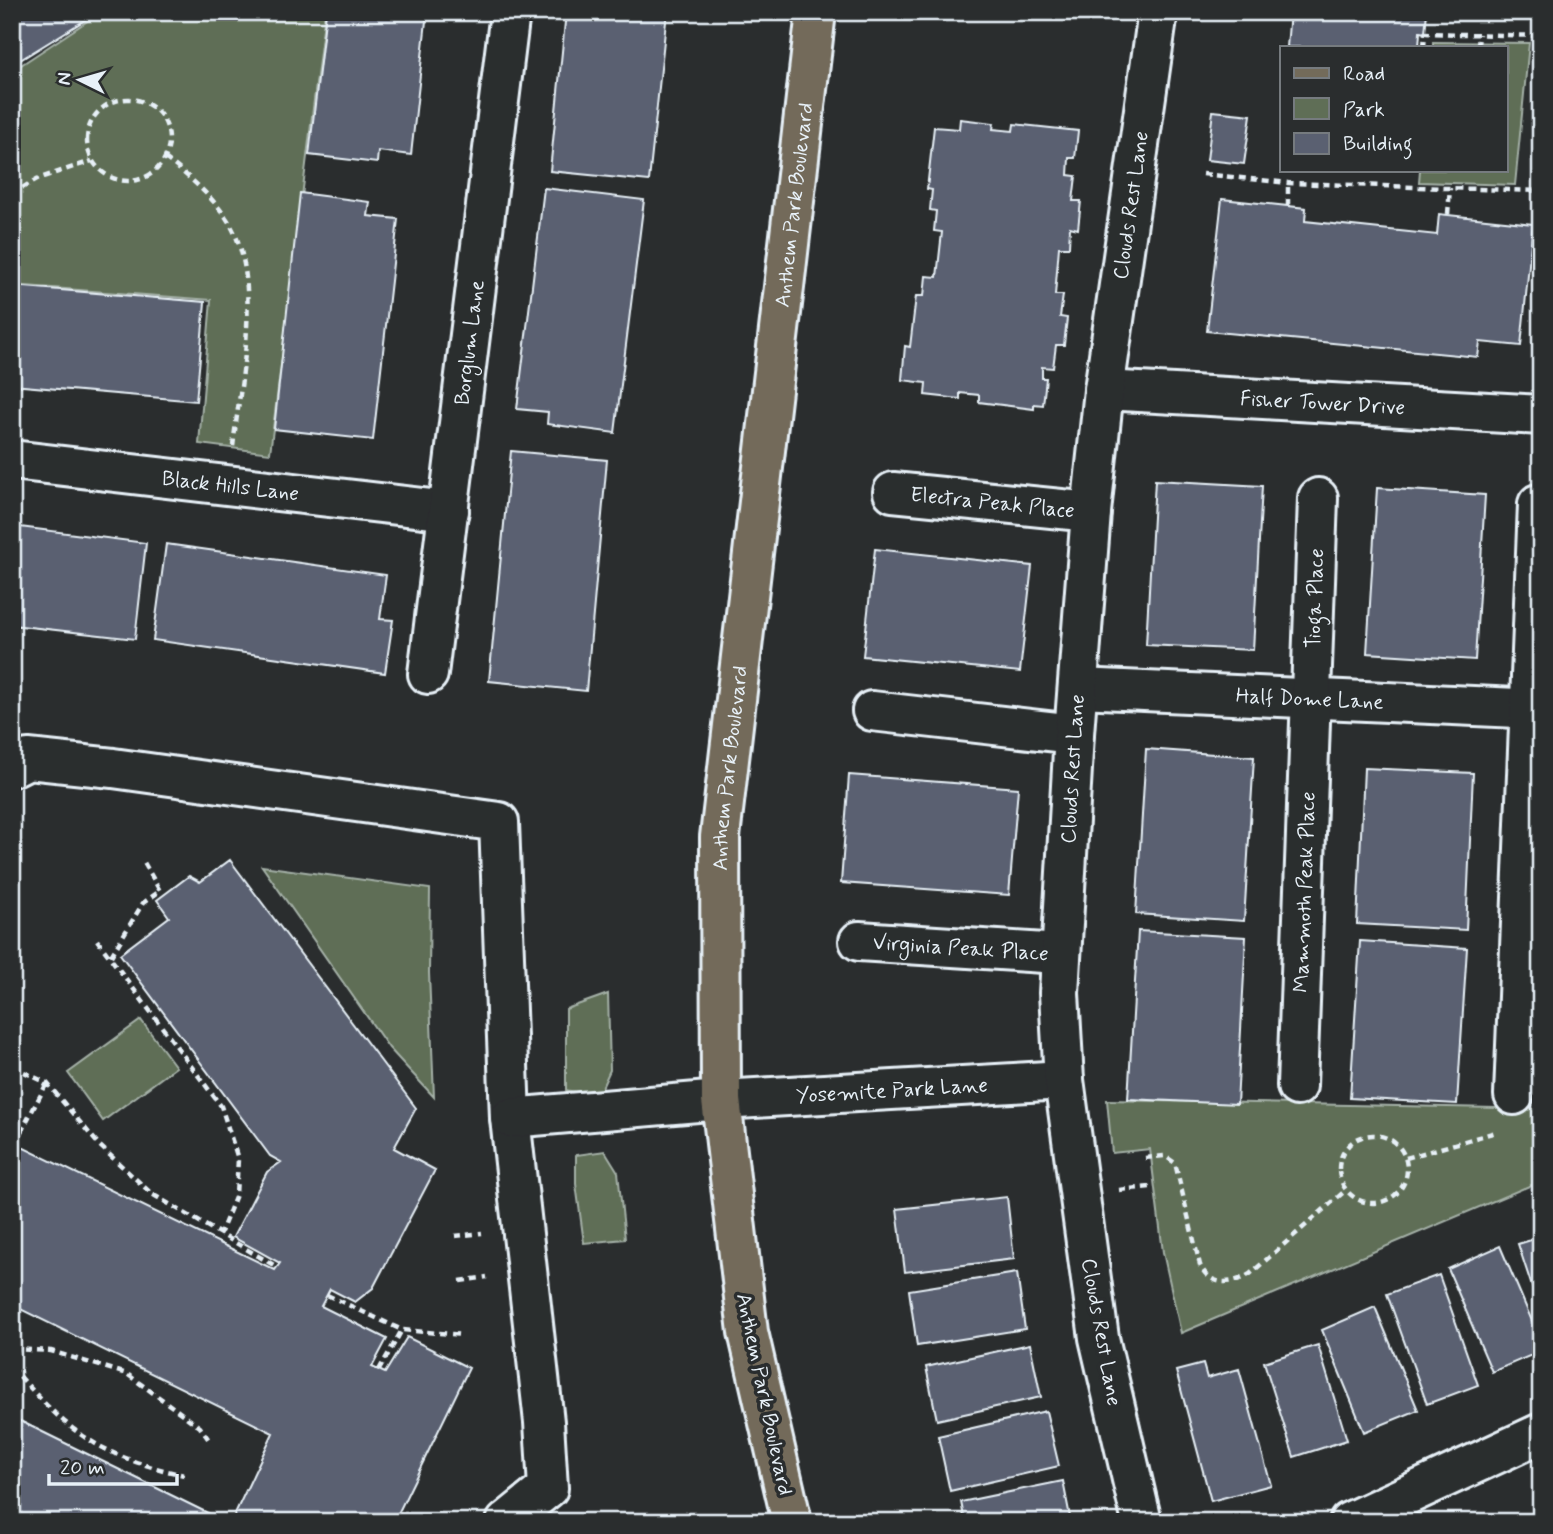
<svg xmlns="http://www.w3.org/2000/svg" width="1553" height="1534" viewBox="0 0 1553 1534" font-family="Mynerve,sans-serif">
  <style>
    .green { fill: #5f6e56; stroke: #a4b0a7; stroke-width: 2 }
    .building { fill: #5a6071; stroke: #e8f1f8; stroke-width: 2 }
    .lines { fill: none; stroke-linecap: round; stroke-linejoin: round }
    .minor-casing { stroke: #e8f1f8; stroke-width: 44 }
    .major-casing { stroke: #e8f1f8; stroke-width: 44 }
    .path { stroke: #e8f1f8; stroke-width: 4.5; stroke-dasharray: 7 5; stroke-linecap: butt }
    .minor { stroke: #2a2d2e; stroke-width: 38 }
    .major { stroke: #736b5a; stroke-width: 38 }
    .labels { text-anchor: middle; stroke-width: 7; stroke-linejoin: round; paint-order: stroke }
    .street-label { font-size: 21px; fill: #e8f1f8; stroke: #2a2d2e }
  </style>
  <rect width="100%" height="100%" fill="#2a2d2e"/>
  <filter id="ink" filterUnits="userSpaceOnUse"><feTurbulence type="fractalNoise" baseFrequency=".0143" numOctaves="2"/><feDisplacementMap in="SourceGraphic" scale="14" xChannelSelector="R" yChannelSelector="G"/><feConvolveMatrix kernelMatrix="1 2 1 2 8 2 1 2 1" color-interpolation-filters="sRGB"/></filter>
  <g filter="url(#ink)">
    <path class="green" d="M 101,12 L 325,12 L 270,453 L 199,444 L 211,300 L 12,285 L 12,71 Z
      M 1433,42 L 1529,43 L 1515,185 L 1419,182 L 1420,170 L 1506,170 L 1506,47 L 1433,47 Z
      M 262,866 L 430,889 L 429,973 L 434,1097 L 389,1048 Z
      M 608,994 L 610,1070 L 600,1092 L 582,1094 L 566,1090 L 566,1009 Z
      M 141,1020 L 176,1067 L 103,1121 L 68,1073 Z
      M 1107,1100 L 1541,1109 L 1541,1181 L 1181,1333 L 1163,1252 L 1150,1149 L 1112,1153 Z
      M 605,1151 L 618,1172 L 625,1239 L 584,1243 L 576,1184 L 576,1155 Z"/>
    <path class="building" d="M 12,12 L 98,12 L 12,65 Z
      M 326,12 L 427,12 L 411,155 L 378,151 L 377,163 L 309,155 Z
      M 566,12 L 667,12 L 649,181 L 550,171 Z
      M 1290,12 L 1427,12 L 1425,33 L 1420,32 L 1419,47 L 1287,47 Z
      M 1213,111 L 1251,115 L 1244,164 L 1207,160 Z
      M 960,119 L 994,123 L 993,129 L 1013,131 L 1014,124 L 1078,131 L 1075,158 L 1069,158 L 1068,175 L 1076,176 L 1073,201 L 1081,201 L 1078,229 L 1070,227 L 1069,247 L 1059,247 L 1055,295 L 1063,295 L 1060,317 L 1067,318 L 1064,345 L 1056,345 L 1053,368 L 1042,367 L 1042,378 L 1046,378 L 1043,405 L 1034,404 L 1034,409 L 979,402 L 979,395 L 960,393 L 960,399 L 925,395 L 926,383 L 902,380 L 905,346 L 910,347 L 916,296 L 924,296 L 926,276 L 937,277 L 942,232 L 934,231 L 936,211 L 930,210 L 932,190 L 927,189 L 934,127 L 959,129 Z
      M 544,188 L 644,200 L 615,433 L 547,424 L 548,412 L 517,409 Z
      M 300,193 L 370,202 L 368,216 L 398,219 L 373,440 L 274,429 Z
      M 1222,199 L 1306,208 L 1305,221 L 1437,235 L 1439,214 L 1533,224 L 1521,346 L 1480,342 L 1478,357 L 1207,331 Z
      M 12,286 L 205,302 L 196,401 L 12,385 Z
      M 511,451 L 607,460 L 586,691 L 489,681 Z
      M 1155,480 L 1262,486 L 1253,650 L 1146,645 Z
      M 1377,488 L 1485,495 L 1475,660 L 1367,653 Z
      M 12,526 L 146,543 L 135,639 L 12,625 Z
      M 166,544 L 386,575 L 380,619 L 393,620 L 385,673 L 153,640 Z
      M 875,549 L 1032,566 L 1020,672 L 863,656 Z
      M 1146,749 L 1254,757 L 1244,921 L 1136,914 Z
      M 1364,768 L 1473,773 L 1466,930 L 1357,924 Z
      M 849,775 L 1018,788 L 1009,895 L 841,883 Z
      M 230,860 L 416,1108 L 394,1148 L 435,1170 L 373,1288 L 355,1302 L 330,1289 L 321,1306 L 387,1339 L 372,1367 L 385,1373 L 407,1337 L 469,1368 L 394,1522 L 231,1522 L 273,1433 L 12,1305 L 12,1142 L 275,1270 L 280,1263 L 233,1237 L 267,1172 L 281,1162 L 270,1156 L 120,954 L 169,917 L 157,900 L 189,876 L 200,882 Z
      M 1138,931 L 1246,937 L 1237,1104 L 1128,1099 Z
      M 1360,941 L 1467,948 L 1457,1104 L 1350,1098 Z
      M 1007,1197 L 1014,1259 L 905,1272 L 897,1209 Z
      M 1541,1237 L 1541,1314 L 1518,1244 Z
      M 1500,1246 L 1541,1342 L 1541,1351 L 1492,1372 L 1448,1269 Z
      M 1017,1273 L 1025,1329 L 917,1346 L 909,1290 Z
      M 1439,1275 L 1478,1385 L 1427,1404 L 1387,1294 Z
      M 1375,1307 L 1418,1410 L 1364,1432 L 1322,1330 Z
      M 1030,1344 L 1041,1397 L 937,1420 L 926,1367 Z
      M 1318,1345 L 1347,1440 L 1294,1457 L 1264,1362 Z
      M 1203,1364 L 1207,1378 L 1239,1369 L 1271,1485 L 1211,1501 L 1176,1371 Z
      M 1046,1411 L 1059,1466 L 950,1491 L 938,1436 Z
      M 12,1417 L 226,1522 L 12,1522 Z
      M 1063,1481 L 1071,1522 L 965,1522 L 961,1502 Z
      M 1541,1509 L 1541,1522 L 1513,1522 Z"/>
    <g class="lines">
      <g class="minor-casing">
        <g id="minor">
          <path id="s1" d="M 1104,390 L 1541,415"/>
          <path id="s2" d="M 12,460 L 449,511"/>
          <path id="s3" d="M 893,492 L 1091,512"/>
          <path id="s4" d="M 428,674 L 510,12"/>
          <path id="s5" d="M 1079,688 L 1541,709"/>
          <path d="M 872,711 L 1074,734"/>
          <path d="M 12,767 L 28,759 L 113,768 L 499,822 L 510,1118 L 544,1422 L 548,1488 L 506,1522"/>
          <path id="s6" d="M 859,941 L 1060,954"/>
          <path id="s7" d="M 1297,1086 L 1318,498"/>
          <path d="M 1514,1095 L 1538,504"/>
          <path id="s8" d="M 510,1118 L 721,1100 L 1064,1080"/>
          <path id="s9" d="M 1142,1522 L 1099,1338 L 1064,1080 L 1059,993 L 1074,734 L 1091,512 L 1104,390 L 1158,12"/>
          <path d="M 1349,1522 L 1541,1433"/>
        </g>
      </g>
      <g class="major-casing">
        <g id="major">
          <path id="s10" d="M 792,1522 L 748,1332 L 721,1100 L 720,837 L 816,12"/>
        </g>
      </g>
      <path class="path" d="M 1424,47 L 1425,33 L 1541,36
        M 1478,47 L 1479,34
        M87 140a41 41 0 1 1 82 0a41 41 0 1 1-82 0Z
        M 165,158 C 187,175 211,195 227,219 C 265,277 240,381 233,447
        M 1203,174 L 1288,183 L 1541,191
        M 12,194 L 37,179 L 92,161
        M 1288,206 L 1288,183
        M 1448,214 L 1450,188
        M 97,940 L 221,1106 L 238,1159 L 236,1195 L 221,1232
        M 111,956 L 143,903 L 160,891 L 142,859
        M 24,1072 L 47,1083 L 100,1146 L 152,1194 L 277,1267
        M1339 1169a34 34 0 1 1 68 0a34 34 0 1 1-68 0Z
        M 15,1143 L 47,1083
        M 1145,1158 L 1165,1156 L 1175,1163 L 1200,1265 C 1210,1287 1232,1285 1250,1274 L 1346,1190
        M 1406,1158 L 1496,1132
        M 1119,1190 L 1150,1187
        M 455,1236 L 482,1233
        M 460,1281 L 487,1277
        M 327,1295 L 402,1330 L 463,1335
        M 12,1349 L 51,1351 L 127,1374 L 200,1427 L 209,1440
        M 12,1367 C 68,1433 99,1456 184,1475
        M 379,1370 L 402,1330"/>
      <use href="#minor" class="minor"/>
      <use href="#major" class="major"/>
    </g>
  </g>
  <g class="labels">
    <g class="street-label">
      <text dy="7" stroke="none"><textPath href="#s10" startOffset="1328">Anthem Park Boulevard</textPath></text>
      <text dy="7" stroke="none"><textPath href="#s9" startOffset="1328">Clouds Rest Lane</textPath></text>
      <text dy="7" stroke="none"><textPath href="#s4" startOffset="334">Borglum Lane</textPath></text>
      <text dy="7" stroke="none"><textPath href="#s1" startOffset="219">Fisher Tower Drive</textPath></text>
      <text dy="7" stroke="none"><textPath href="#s2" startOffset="220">Black Hills Lane</textPath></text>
      <text dy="7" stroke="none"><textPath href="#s3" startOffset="100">Electra Peak Place</textPath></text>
      <text dy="7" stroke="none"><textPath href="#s7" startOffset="488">Tioga Place</textPath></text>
      <text dy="7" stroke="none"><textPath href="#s5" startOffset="231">Half Dome Lane</textPath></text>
      <text dy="7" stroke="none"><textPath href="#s10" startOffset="761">Anthem Park Boulevard</textPath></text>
      <text dy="7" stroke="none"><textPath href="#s9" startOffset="761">Clouds Rest Lane</textPath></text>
      <text dy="7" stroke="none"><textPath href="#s7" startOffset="194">Mammoth Peak Place</textPath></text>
      <text dy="7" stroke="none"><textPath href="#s6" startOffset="102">Virginia Peak Place</textPath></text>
      <text dy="7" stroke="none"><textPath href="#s8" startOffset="383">Yosemite Park Lane</textPath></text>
      <text transform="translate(1102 1332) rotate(80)" y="7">Clouds Rest Lane</text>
      <text transform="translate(765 1394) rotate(78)" y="7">Anthem Park Boulevard</text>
    </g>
  </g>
  <rect width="1553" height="1534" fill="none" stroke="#2a2d2e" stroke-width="42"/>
  <rect x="21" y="21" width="1511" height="1492" fill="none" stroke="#e8f1f8" stroke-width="2.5" filter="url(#ink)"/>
  <rect x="1280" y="46" width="228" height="126" fill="#2a2d2e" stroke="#767b7f" stroke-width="2"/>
  <rect x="1294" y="68" width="35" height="10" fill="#736b5a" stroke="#767b7f" stroke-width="2"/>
  <text x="1343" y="80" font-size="21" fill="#e8f1f8">Road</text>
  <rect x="1294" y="98" width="35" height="21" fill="#5f6e56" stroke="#767b7f" stroke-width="2"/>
  <text x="1343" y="116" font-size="21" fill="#e8f1f8">Park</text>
  <rect x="1294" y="133" width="35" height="21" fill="#5a6071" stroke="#767b7f" stroke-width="2"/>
  <text x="1343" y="150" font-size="21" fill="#e8f1f8">Building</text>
  <g transform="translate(80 80) rotate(275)" stroke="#2a2d2e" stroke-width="5" paint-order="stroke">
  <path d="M0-5L12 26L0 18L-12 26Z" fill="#e8f1f8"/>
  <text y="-10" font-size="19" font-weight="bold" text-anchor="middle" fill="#e8f1f8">N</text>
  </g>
  <path d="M49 1474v10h128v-10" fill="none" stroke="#e8f1f8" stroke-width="3.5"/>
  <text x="60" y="1474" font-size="21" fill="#e8f1f8" stroke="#2a2d2e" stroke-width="5" paint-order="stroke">20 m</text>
</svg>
